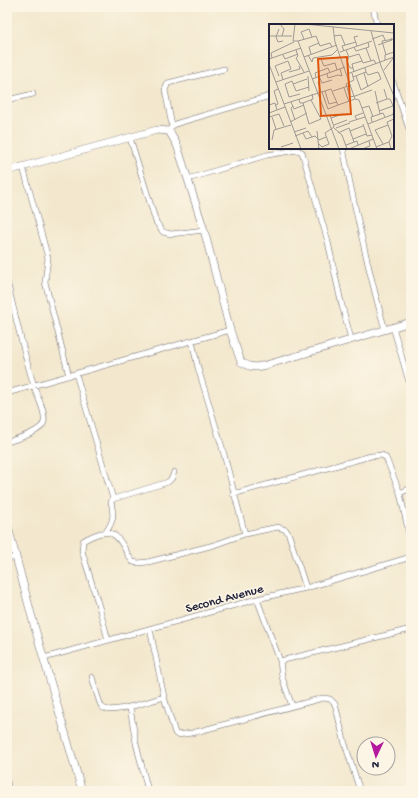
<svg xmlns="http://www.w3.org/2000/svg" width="418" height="798" viewBox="0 0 418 798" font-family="'Gochi Hand',sans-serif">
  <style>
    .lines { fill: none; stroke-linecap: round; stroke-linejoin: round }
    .street-casing { stroke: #6b676e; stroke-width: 6 }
    .secondary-casing { stroke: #6b676e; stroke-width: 8 }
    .street { stroke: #fff; stroke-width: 5 }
    .secondary { stroke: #fff; stroke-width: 7 }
    .labels { text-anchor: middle; stroke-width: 3.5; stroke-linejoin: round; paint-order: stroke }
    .street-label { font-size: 13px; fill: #22223b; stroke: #fcf5e5 }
    .inset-road { fill: none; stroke: #9f9993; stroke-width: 1 }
    .view { fill: #de560e; fill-opacity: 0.15; stroke: #de560e; stroke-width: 2 }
    .inset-edge { fill: none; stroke: #22223b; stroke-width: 2 }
  </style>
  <rect width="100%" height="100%" fill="#fcf5e5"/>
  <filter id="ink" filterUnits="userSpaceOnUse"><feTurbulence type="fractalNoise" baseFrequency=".025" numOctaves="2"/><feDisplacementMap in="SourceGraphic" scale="8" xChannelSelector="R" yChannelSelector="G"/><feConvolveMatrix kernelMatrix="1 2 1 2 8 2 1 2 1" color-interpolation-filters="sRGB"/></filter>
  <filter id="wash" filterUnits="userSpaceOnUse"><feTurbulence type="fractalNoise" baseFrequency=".012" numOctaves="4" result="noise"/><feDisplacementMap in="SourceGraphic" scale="16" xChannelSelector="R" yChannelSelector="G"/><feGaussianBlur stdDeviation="0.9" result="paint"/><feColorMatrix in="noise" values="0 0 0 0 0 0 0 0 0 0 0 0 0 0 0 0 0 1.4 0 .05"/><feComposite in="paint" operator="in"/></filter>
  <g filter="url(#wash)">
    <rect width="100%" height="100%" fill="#f3e8ce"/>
  </g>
  <g filter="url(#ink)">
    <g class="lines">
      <g class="street-casing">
        <path id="street" d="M 373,7 L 377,25
          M 393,82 L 411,135
          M 7,100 L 33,94
          M 172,126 L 165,90 L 168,83 L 224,69
          M 169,131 L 172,126 L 178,123 L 270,96
          M 130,138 L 156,222 L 163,232 L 171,234 L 204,230
          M 343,148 C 355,209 368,270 385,330
          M 23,167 L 48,258 L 45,282 L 69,376
          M 188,179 L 267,155 L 297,150 L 302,152 L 328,242 L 341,302 L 351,339
          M 7,281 C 16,318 24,356 36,392 C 39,400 46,413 44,422 C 42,432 16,439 7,442
          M 393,327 L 411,389
          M 192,341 L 198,368 L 222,447 L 245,534
          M 76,374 L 113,499
          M 7,393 L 230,330
          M 400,493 L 411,488
          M 233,494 L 371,456 L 382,455 L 386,458 L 400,493 L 411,543
          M 106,532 C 114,520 114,515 111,502 L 113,499 L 168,482 L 172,478 L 174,472
          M 7,559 L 16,557
          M 257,599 L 280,661 L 411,629
          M 150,629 L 164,697 L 175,733 L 177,735 L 192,733 L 323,698 L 330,699 L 335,704 L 345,744 L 360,791
          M 108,640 L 100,610 L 82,551 L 83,541 C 89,537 94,535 101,533 C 120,529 123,550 133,562 L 138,563 L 148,562 L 214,545 L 245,534 L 278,527 L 286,530 L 289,535 L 306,588
          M 44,658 L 257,599 L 306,588 L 411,557
          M 280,661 L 282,677 L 292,706
          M 92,677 C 94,683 99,704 102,707 C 110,716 153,700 164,697
          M 130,708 L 136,743 L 148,791
          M 7,781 L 9,791"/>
      </g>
      <g class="secondary-casing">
        <path id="secondary" d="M 7,171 L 157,130 L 169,131 L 177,145 L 204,230 L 230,330 L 241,362 L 249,366 L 256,367 L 266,365 L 411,322
          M 7,523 L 34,625 L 82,791"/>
      </g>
      <use href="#street" class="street"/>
      <use href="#secondary" class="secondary"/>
    </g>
  </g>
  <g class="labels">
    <g class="street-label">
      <text transform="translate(224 597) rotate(-15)" y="5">Second Avenue</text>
    </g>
  </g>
  <g transform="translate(269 24)">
    <rect width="125" height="125" fill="#f3e8ce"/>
    <path class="inset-road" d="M 11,0 L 15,5 L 13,12M 26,0 L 24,17 L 29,17 L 70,125M 35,0 L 125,9M 10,5 L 7,13 L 9,18 L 14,17M 102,7 L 112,42 L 125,72M 0,12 L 23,12M 65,12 L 72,11 L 76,21M 35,15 L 32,8 L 40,5 L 43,13M 103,15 L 114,11 L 116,16M 29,17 L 47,12 L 51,22 L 61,19 L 63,23M 99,18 L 100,23 L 97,24 L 102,37M 109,21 L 123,16 L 122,14M 88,22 L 85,13 L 89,12M 85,23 L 87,27 L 97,24M 27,26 L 29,32 L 27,34 L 35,48M 77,26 L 80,33 L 90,30 L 94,39 L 105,36 L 107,40M 75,27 L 73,22 L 87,18M 71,28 L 103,17M 42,30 L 40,23 L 50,19M 14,31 L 16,35 L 29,30M 39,31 L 43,38 L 44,34 L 63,31 L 69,25M 117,31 L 113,17 L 125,15M 35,33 L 68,21M 80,33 L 78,37 L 81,44 L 84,44M 3,34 L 2,29 L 25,18M 0,35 L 32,24M 52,35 L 55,42 L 66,39 L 68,46M 116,36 L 116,31 L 125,28M 0,40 L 32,125M 115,46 L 125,33M 20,48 L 31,45 L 30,42M 85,48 L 83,40 L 93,37M 83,49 L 84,53 L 97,48 L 96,44M 95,49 L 99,63M 58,50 L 59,54 L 69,51 L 73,52 L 71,45M 78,50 L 125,33M 10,52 L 6,42 L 19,37 L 22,45 L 12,49 L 14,56M 39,52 L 40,67M 50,52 L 53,59 L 63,56M 87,52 L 92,66 L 112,55 L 109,48 L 99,51 L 97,48M 47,53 L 46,49 L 59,44 L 61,49M 84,53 L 85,56 L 77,60 L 81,73 L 86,72M 43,55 L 76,43M 51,57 L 49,58 L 52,68M 7,58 L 40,47M 24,60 L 38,55M 75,64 L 80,78M 56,67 L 60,80 L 68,78M 64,67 L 82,61M 106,67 L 111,90M 53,68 L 59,85 L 69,81M 31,70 L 20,73 L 16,60 L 23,57 L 27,67 L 40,63M 86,72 L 103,66M 30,75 L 31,79 L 34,79 L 44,75 L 43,70M 86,75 L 90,76 L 108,125M 118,75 L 121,75 L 125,84 L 124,91M 22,78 L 25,85 L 35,81M 34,79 L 40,100 L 52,95 L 42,76M 107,79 L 118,75 L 115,65M 15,80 L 62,65 L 69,81 L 86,75 L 66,18 L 64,3M 0,81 L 6,79 L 8,86M 7,81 L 9,80 L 5,67 L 9,65M 24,82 L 22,84 L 26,96M 93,84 L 100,82 L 104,93M 110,87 L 124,82M 0,89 L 16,83M 0,93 L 10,90 L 15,102M 3,93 L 7,105M 62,94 L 74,90M 88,96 L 86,92 L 94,89M 21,98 L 38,89M 80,98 L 96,93M 103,98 L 102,93 L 114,89 L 116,93M 94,100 L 98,112 L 103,111M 99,100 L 125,90M 65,101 L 78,96M 65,104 L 73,111 L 78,125M 67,104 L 81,99M 48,107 L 50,125M 81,107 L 94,102M 25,108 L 37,104M 34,109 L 37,115 L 46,112 L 50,116 L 57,113M 69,109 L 80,104 L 85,118M 26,112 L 39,107 L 43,113M 84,115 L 97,110M 3,116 L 5,106 L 22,101M 50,120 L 53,123 L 60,120 L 56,109 L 65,103 L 61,91M 114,120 L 106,106 L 119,101M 77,121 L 88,117 L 89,121M 12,123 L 24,119M 107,123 L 120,118M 80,125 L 104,115M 93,125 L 101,122 L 100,117M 122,125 L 120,118 L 123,112 L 118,98 L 125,95"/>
    <path class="view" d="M 78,33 L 82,90 L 52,92 L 49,35 Z"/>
    <rect width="125" height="125" class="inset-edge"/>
  </g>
  <rect width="418" height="798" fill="none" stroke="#fcf5e5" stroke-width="24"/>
  <g transform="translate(376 756) rotate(184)"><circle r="19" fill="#fcf5e5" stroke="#a5a1a1"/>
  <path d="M0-3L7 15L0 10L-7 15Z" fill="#b5179e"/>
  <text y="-6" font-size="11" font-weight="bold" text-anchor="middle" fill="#22223b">N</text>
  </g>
</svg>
